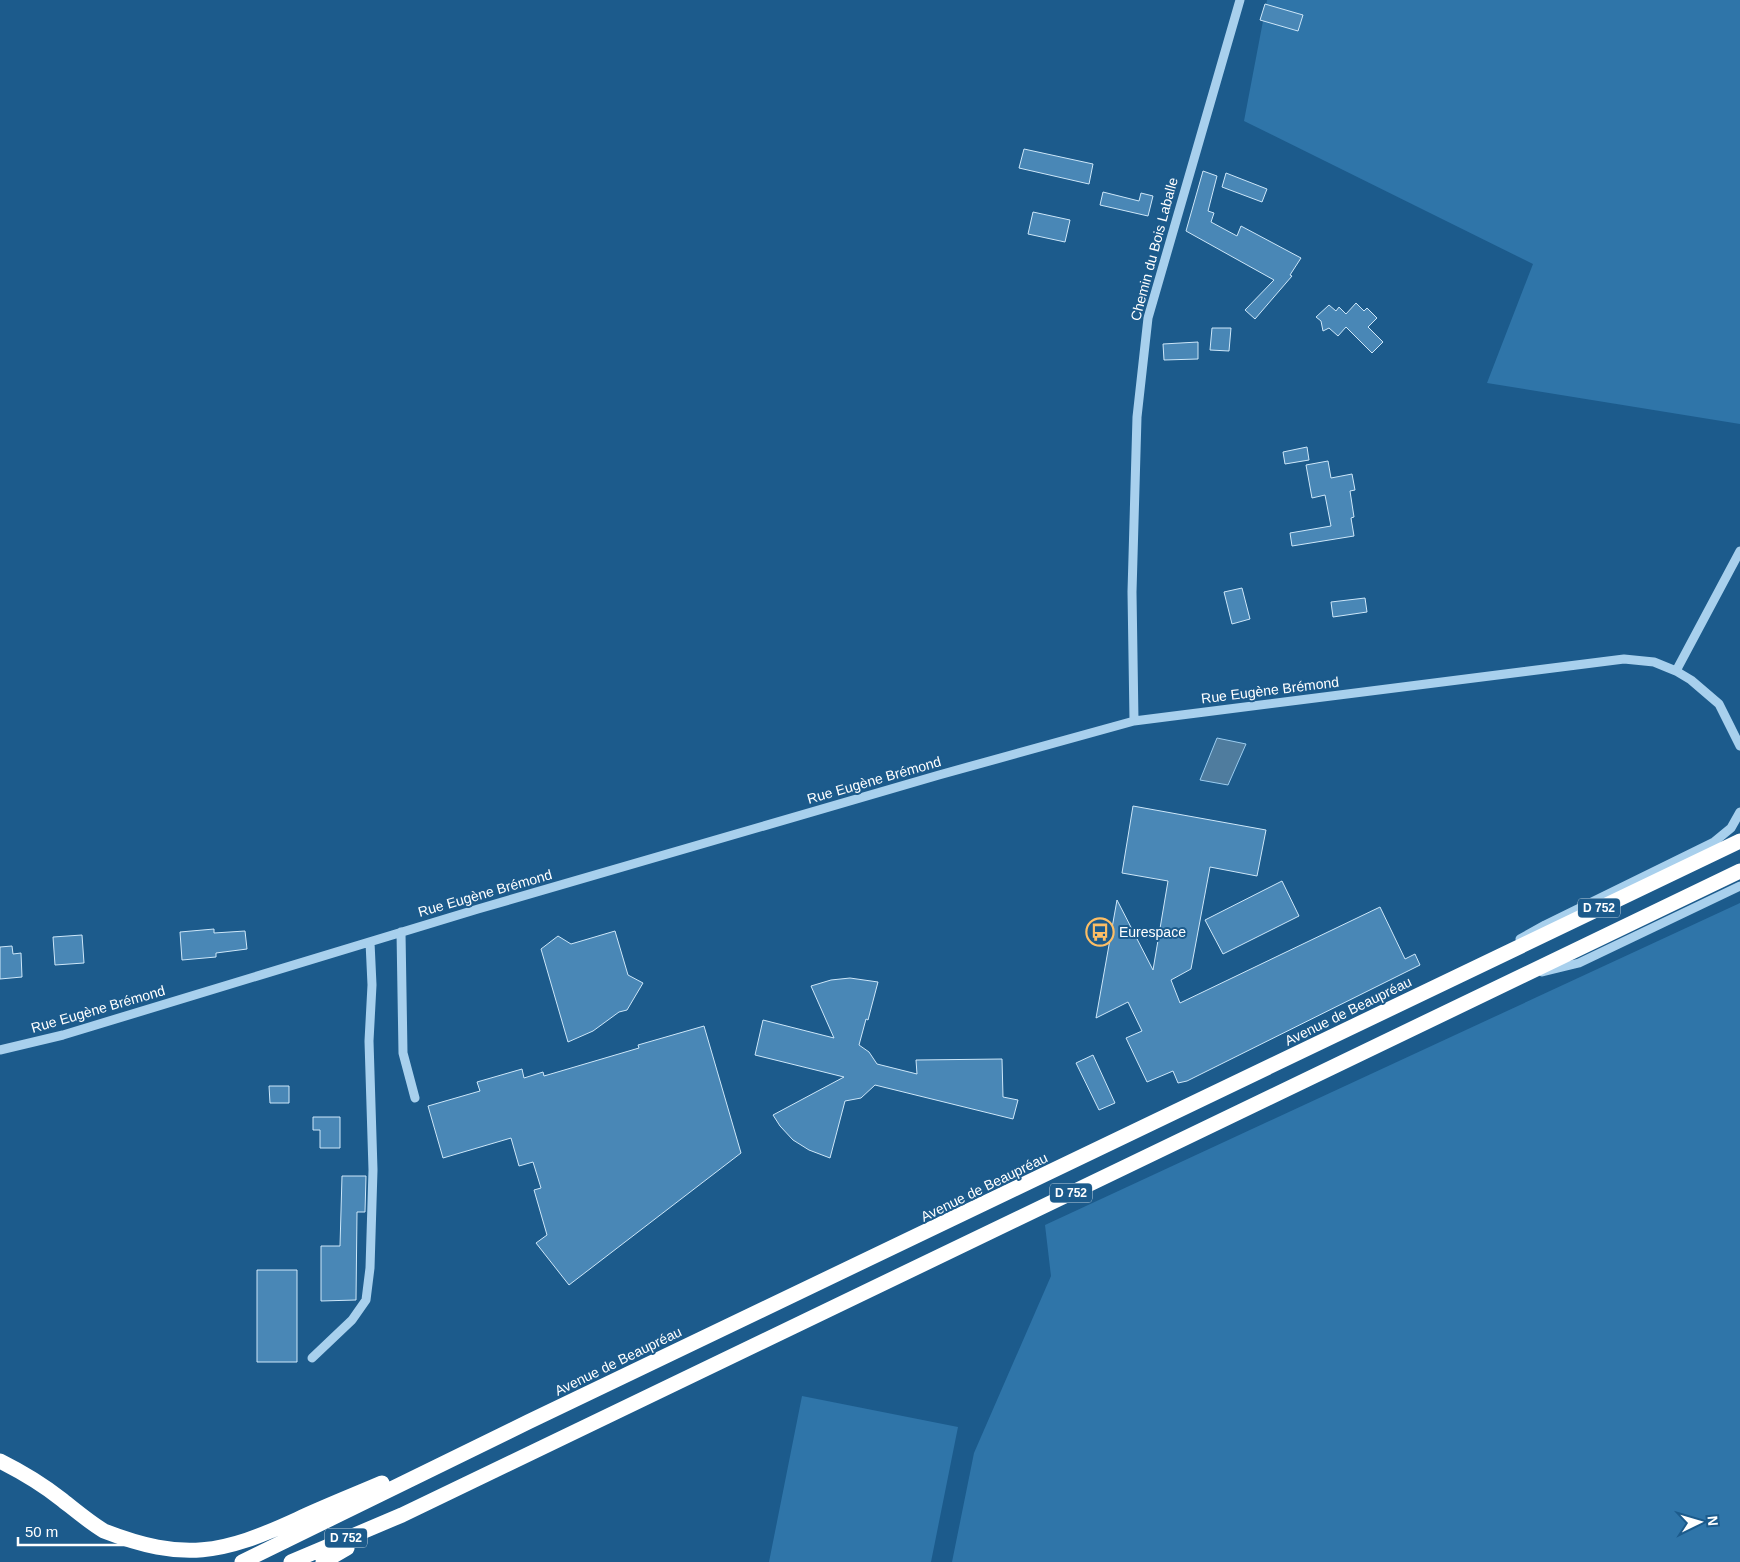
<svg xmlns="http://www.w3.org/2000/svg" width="1740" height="1562" viewBox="0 0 1740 1562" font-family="Arial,sans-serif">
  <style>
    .green { fill: #2f75a9 }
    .water { fill: #4f7c9e; stroke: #9bccef }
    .building { fill: #4987b6; stroke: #cde7f9 }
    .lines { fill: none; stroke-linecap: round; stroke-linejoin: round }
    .minor { stroke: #a8d0ed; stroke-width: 9 }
    .highway { stroke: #fff; stroke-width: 15 }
    .labels { text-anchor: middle; stroke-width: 4; stroke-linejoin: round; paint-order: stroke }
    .shield { fill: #1c5b8c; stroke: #bbcedc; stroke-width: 1 }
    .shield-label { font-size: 12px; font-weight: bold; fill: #fff }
    .street-label { font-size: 14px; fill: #fff; stroke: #1c5b8c }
    .poi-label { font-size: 14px; fill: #fff; stroke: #1c5b8c; text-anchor: start }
  </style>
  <rect width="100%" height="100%" fill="#1c5b8c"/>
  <path class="green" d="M 1267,0 L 1740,0 L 1740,424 L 1487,383 L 1533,264 L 1244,121 Z
    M 1740,903 L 1740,1562 L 952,1562 L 974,1453 L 1051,1276 L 1045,1225 Z
    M 802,1396 L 958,1427 L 931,1562 L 769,1562 Z"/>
  <path class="water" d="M 1217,738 L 1246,744 L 1228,785 L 1200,780 Z"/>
  <path class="building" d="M 1265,4 L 1303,15 L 1298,31 L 1260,20 Z
    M 1024,149 L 1093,164 L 1089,184 L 1019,168 Z
    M 1203,171 L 1217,176 L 1208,211 L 1214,213 L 1211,222 L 1237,236 L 1241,226 L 1301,258 L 1290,275 L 1292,276 L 1255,319 L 1245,310 L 1274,280 L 1186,231 Z
    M 1226,173 L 1267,189 L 1262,202 L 1222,187 Z
    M 1103,192 L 1139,201 L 1141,193 L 1153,196 L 1148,216 L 1100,205 Z
    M 1033,212 L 1070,220 L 1065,242 L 1028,234 Z
    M 1356,303 L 1364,311 L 1367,308 L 1377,318 L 1368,327 L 1383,342 L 1372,353 L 1346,327 L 1338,336 L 1329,328 L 1323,331 L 1321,321 L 1316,317 L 1329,305 L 1336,311 L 1339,307 L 1346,314 Z
    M 1212,328 L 1231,328 L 1229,351 L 1210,350 Z
    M 1198,342 L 1198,359 L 1164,360 L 1163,344 Z
    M 1307,447 L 1309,460 L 1285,464 L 1283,452 Z
    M 1328,461 L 1331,478 L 1352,474 L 1355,490 L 1350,491 L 1354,517 L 1351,518 L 1354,536 L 1292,546 L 1290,533 L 1331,526 L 1325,495 L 1312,498 L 1306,465 Z
    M 1242,588 L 1250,619 L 1232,624 L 1224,592 Z
    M 1365,598 L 1367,612 L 1333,617 L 1331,602 Z
    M 1133,806 L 1266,830 L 1257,876 L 1210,867 L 1191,969 L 1171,980 L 1180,1003 L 1380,907 L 1405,959 L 1415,954 L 1420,965 L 1187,1081 L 1178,1083 L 1173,1071 L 1147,1082 L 1126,1038 L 1142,1031 L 1128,1002 L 1096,1018 L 1117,900 L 1153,970 L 1168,881 L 1122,873 Z
    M 1282,881 L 1299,916 L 1223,954 L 1205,920 Z
    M 214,929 L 214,933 L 245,931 L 247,949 L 216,953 L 216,957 L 182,960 L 180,932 Z
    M 615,931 L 628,975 L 643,983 L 627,1010 L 619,1012 L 593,1031 L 568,1042 L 541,949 L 558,936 L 571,944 Z
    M 82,935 L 84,963 L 55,965 L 53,937 Z
    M 12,946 L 13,954 L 21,953 L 22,977 L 0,979 L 0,947 Z
    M 850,978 L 878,982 L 868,1020 L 866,1019 L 859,1045 L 869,1052 L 877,1064 L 917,1074 L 916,1060 L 1002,1059 L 1003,1097 L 1018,1100 L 1013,1119 L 875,1085 L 861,1098 L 845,1101 L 830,1158 L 809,1150 L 793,1140 L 780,1126 L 773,1115 L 844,1077 L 755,1055 L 763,1020 L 834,1038 L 811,986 L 831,980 Z
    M 704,1026 L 741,1153 L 569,1285 L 536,1243 L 547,1235 L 534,1190 L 541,1188 L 533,1162 L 519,1166 L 511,1138 L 443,1158 L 428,1106 L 480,1091 L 477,1082 L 522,1069 L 524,1078 L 543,1072 L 544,1076 L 639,1048 L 638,1045 Z
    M 1093,1055 L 1115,1103 L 1099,1110 L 1076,1063 Z
    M 269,1086 L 289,1086 L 289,1103 L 270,1103 Z
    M 313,1117 L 340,1117 L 340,1148 L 320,1148 L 320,1130 L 313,1130 Z
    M 342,1176 L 366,1176 L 365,1212 L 357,1212 L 356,1300 L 321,1301 L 321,1246 L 340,1246 Z
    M 257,1270 L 297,1270 L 297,1362 L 257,1362 Z"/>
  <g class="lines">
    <path class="minor" d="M 1676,671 L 1740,551
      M 1134,721 L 1132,592 L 1137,417 L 1148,318 L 1240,0
      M 401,932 L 403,1053 L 415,1098
      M 1520,939 L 1545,925 L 1714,842 L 1731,828 L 1740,812
      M 1542,972 L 1579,963 L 1740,886
      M 0,1050 L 63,1035 L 478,909 L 939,775 L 1134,721 L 1624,659 L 1654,662 L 1676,671 L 1691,680 L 1719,704 L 1740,746
      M 312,1358 L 352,1320 L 366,1300 L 370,1268 L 373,1170 L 369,1041 L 372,985 L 370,942"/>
    <path class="highway" d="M 0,1461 C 22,1472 42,1484 61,1499 C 75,1510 89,1522 104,1531 C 184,1562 222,1554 298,1519 C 326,1506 354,1495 382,1483
      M 242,1562 L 528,1422 L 1740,841
      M 291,1562 L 402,1515 L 1740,871
      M 323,1562 L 347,1548"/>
  </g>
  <defs>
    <g id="bus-ring" transform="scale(1.4375)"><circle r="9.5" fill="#1c5b8c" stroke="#fdbe65" stroke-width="1.5"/><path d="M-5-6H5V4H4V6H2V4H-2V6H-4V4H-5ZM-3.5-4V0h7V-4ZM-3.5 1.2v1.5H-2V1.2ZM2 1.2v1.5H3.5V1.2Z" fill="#fdbe65"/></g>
  </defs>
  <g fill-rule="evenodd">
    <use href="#bus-ring" x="1100" y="932"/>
  </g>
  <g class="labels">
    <g class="shield">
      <rect x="1578" y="898.5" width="42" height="19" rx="4"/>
      <rect x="1050" y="1183.5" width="42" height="19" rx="4"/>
      <rect x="325" y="1528.5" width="42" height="19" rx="4"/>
    </g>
    <g class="shield-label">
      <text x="1599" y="912">D 752</text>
      <text x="1071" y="1197">D 752</text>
      <text x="346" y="1542">D 752</text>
    </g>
    <g class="street-label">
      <text transform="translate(1154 249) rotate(-75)" y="5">Chemin du Bois Laballe</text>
      <text transform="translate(1270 690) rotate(-7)" y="5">Rue Eugène Brémond</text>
      <text transform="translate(874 780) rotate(-16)" y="5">Rue Eugène Brémond</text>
      <text transform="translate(485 893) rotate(-16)" y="5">Rue Eugène Brémond</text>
      <text transform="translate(98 1009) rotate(-16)" y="5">Rue Eugène Brémond</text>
      <text transform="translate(1348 1011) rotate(-26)" y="5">Avenue de Beaupréau</text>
      <text transform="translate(984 1187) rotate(-26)" y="5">Avenue de Beaupréau</text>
      <text transform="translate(618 1361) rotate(-26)" y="5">Avenue de Beaupréau</text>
    </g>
    <g class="poi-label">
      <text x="1119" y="937">Eurespace</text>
    </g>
  </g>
  <g transform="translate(1700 1522) rotate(85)" stroke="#1c5b8c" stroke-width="4" paint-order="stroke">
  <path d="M0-4L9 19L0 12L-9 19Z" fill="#ffffff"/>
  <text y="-8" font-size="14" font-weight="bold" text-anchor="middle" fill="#ffffff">N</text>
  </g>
  <path d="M18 1537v8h119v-8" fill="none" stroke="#ffffff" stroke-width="2.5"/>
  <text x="25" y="1537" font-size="15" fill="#ffffff" stroke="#1c5b8c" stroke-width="4" paint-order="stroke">50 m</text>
</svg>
